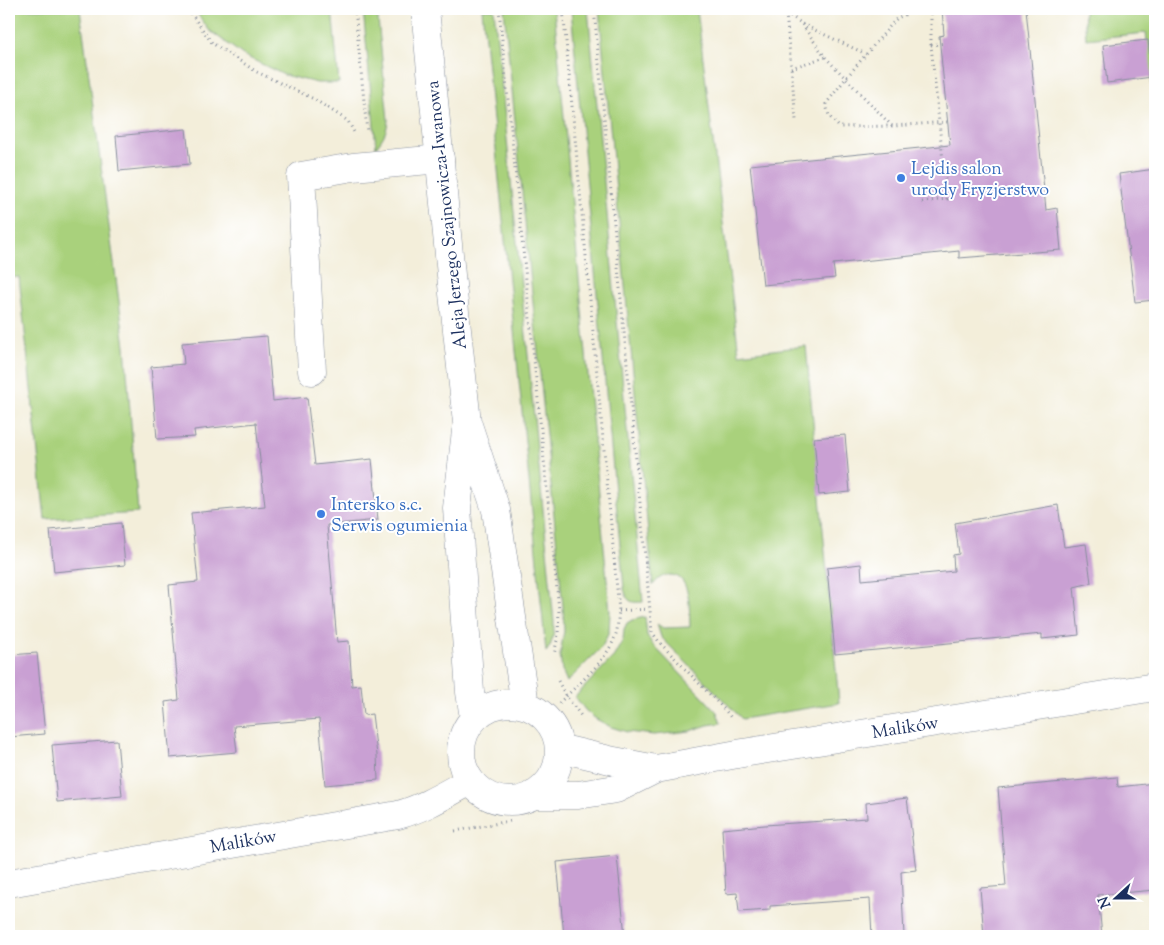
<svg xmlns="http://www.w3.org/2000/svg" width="1164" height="945" viewBox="0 0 1164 945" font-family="'Sorts Mill Goudy',serif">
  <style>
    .green { fill: #a9d17c; stroke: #62806d }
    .building { fill: #c9a0d3 }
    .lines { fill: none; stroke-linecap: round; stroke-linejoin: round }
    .minor-casing { stroke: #878e9c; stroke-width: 29 }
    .major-casing { stroke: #878e9c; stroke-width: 29 }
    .path { stroke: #878e9c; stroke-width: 3; stroke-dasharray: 1 4; stroke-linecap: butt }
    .minor { stroke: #fff; stroke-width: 28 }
    .major { stroke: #fff; stroke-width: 28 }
    .shop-dot { fill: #3f7fe0; stroke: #fff; stroke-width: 2 }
    .labels { text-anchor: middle; stroke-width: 4; stroke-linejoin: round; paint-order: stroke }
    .shop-label { font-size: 18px; fill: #366cbe; stroke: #fff; text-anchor: start }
    .street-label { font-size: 18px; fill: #1b2f5e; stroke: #fff }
  </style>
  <rect width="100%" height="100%" fill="#fff"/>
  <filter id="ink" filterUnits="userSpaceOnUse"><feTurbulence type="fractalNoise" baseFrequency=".02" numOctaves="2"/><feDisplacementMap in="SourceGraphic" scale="10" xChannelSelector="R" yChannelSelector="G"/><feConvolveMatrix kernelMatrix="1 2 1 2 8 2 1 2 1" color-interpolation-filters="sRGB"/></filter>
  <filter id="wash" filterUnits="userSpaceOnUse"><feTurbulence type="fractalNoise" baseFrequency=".0096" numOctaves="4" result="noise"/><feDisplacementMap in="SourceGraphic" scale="20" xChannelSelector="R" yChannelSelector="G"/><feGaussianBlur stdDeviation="1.12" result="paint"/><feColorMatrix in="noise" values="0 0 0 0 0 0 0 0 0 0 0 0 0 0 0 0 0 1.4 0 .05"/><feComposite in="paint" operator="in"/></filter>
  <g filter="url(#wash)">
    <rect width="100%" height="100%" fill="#f3eeda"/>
    <path class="green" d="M 9,9 L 80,9 L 125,346 L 138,513 L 45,519 L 19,277 L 9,278 Z
      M 194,9 L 332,9 L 339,83 L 317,83 L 284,75 L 243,55 L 209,30 Z
      M 363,9 L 377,9 L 388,120 C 387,132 383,138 376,147 Z
      M 482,9 L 494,9 L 500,68 L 554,622 C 554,633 553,644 546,652 Z
      M 504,9 L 554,9 L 610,612 L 609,632 L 602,647 L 567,682 L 562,670 L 560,655 L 564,631 L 563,607 Z
      M 571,9 L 588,9 L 643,602 C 630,603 628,602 624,589 Z
      M 599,9 L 697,9 L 739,354 L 806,346 L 839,703 L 742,719 L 661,637 L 657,624 L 663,628 L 690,627 C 689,611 692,575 670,575 C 662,575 658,579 653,585 Z
      M 1084,9 L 1155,9 L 1155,111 L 1146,33 L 1086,39 Z
      M 645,617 L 647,635 L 652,644 L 717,712 L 721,723 L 708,725 L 690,731 L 654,735 L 627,732 L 611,727 L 596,719 L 586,711 L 575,697 L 614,656 L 623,640 L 624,629 L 627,623 L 632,620 Z"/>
    <g id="blocks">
      <path class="building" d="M 942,9 L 1026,9 L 1046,210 L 1057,208 L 1061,250 L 959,258 L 959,251 L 833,264 L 835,278 L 763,285 L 750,165 L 950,145 L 939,36 L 944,35 Z
        M 1148,40 L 1152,77 L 1107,83 L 1103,45 Z
        M 186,129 L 190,164 L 119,171 L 116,136 Z
        M 1155,169 L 1155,300 L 1135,302 L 1119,174 Z
        M 267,336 L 273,401 L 307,397 L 315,465 L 372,459 L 378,520 L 327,525 L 337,642 L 349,641 L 352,686 L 361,685 L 364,715 L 372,714 L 377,755 L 378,780 L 325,785 L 319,719 L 234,726 L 237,752 L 170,758 L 165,702 L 179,700 L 169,585 L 198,582 L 191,513 L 265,506 L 256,423 L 194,430 L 195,437 L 157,439 L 151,367 L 184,364 L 182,343 Z
        M 845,435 L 850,492 L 819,495 L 814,438 Z
        M 1058,505 L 1064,547 L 1086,544 L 1091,583 L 1074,587 L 1079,635 L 1042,639 L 1042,634 L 835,654 L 827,568 L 861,564 L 862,580 L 954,571 L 953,555 L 959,554 L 955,523 Z
        M 121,523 L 125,565 L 54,572 L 50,530 Z
        M 37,653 L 45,734 L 9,737 L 9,655 Z
        M 117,740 L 122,796 L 57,802 L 52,745 Z
        M 1117,777 L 1118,787 L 1155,783 L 1155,890 L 1098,895 L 1102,936 L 984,936 L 980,888 L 1006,886 L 998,788 Z
        M 907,798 L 916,870 L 901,872 L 904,936 L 872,936 L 870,899 L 770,906 L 770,910 L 739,912 L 737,893 L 726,894 L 722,829 L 765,825 L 867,818 L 866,803 Z
        M 617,856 L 625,936 L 564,936 L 557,862 Z"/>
    </g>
  </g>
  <g filter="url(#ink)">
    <use href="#blocks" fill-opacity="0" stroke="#878e9c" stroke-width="1"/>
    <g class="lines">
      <g class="minor-casing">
        <path id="minor" d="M 312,371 L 301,176 L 353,167 L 440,159
          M 9,883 L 398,815 C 424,808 446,794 470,781"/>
      </g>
      <g class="major-casing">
        <path id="major" d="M 425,9 L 451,275 L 467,422 L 496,510 L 525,705
          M 466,431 L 457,508 L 470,692 L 474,718
          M461 752a49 49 0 1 1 98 0a49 49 0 1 1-98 0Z
          M 559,748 L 614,761 L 656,769
          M 533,795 L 578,795 L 616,789 L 656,769 L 743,753 L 1155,687"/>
      </g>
      <path class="path" d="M 188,9 L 212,43 L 257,72 L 314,99 L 348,121 L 354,132
        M 355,9 L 367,132
        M 499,9 L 559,610 L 558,635 L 554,655
        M 594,9 L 652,632 L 660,643 L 725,710 L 732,719
        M 744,9 L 744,11 L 765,9
        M 785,9 L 786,13 L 796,120
        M 919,9 L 897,18 L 846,78 L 826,104 L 829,116 L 839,127 L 893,126 L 947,122
        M 786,13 L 801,23 L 825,57 L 892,126
        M 802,24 L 866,54
        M 931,45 L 945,43
        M 791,68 L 825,57
        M 922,202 L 947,199 L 931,45 L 931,9
        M 619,611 L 649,609
        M 558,681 L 566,696 L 582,717
        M 559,703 C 579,683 611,658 617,630 C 618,624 618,617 619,611 L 563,9
        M 455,831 L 510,821"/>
      <use href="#minor" class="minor"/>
      <use href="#major" class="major"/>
    </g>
  </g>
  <g class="shop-dot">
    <circle cx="901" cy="178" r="5"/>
    <circle cx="321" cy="514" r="5"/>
  </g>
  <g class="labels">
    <g class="shop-label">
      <text x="911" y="174">Lejdis salon<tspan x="911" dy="21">urody Fryzjerstwo</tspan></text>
      <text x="331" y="510">Intersko s.c.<tspan x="331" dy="21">Serwis ogumienia</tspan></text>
    </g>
    <g class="street-label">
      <text transform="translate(446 215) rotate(-96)" y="6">Aleja Jerzego Szajnowicza-Iwanowa</text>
      <text transform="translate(905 727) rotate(-9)" y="6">Malików</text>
      <text transform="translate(243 841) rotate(-10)" y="6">Malików</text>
    </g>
  </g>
  <rect width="1164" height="945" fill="none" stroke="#fff" stroke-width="30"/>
  <g transform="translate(1116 898) rotate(249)" stroke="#ffffff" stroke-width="4" paint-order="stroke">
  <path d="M0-4L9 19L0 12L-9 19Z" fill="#1b2f5e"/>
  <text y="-8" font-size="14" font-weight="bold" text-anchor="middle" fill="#1b2f5e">N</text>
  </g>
</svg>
